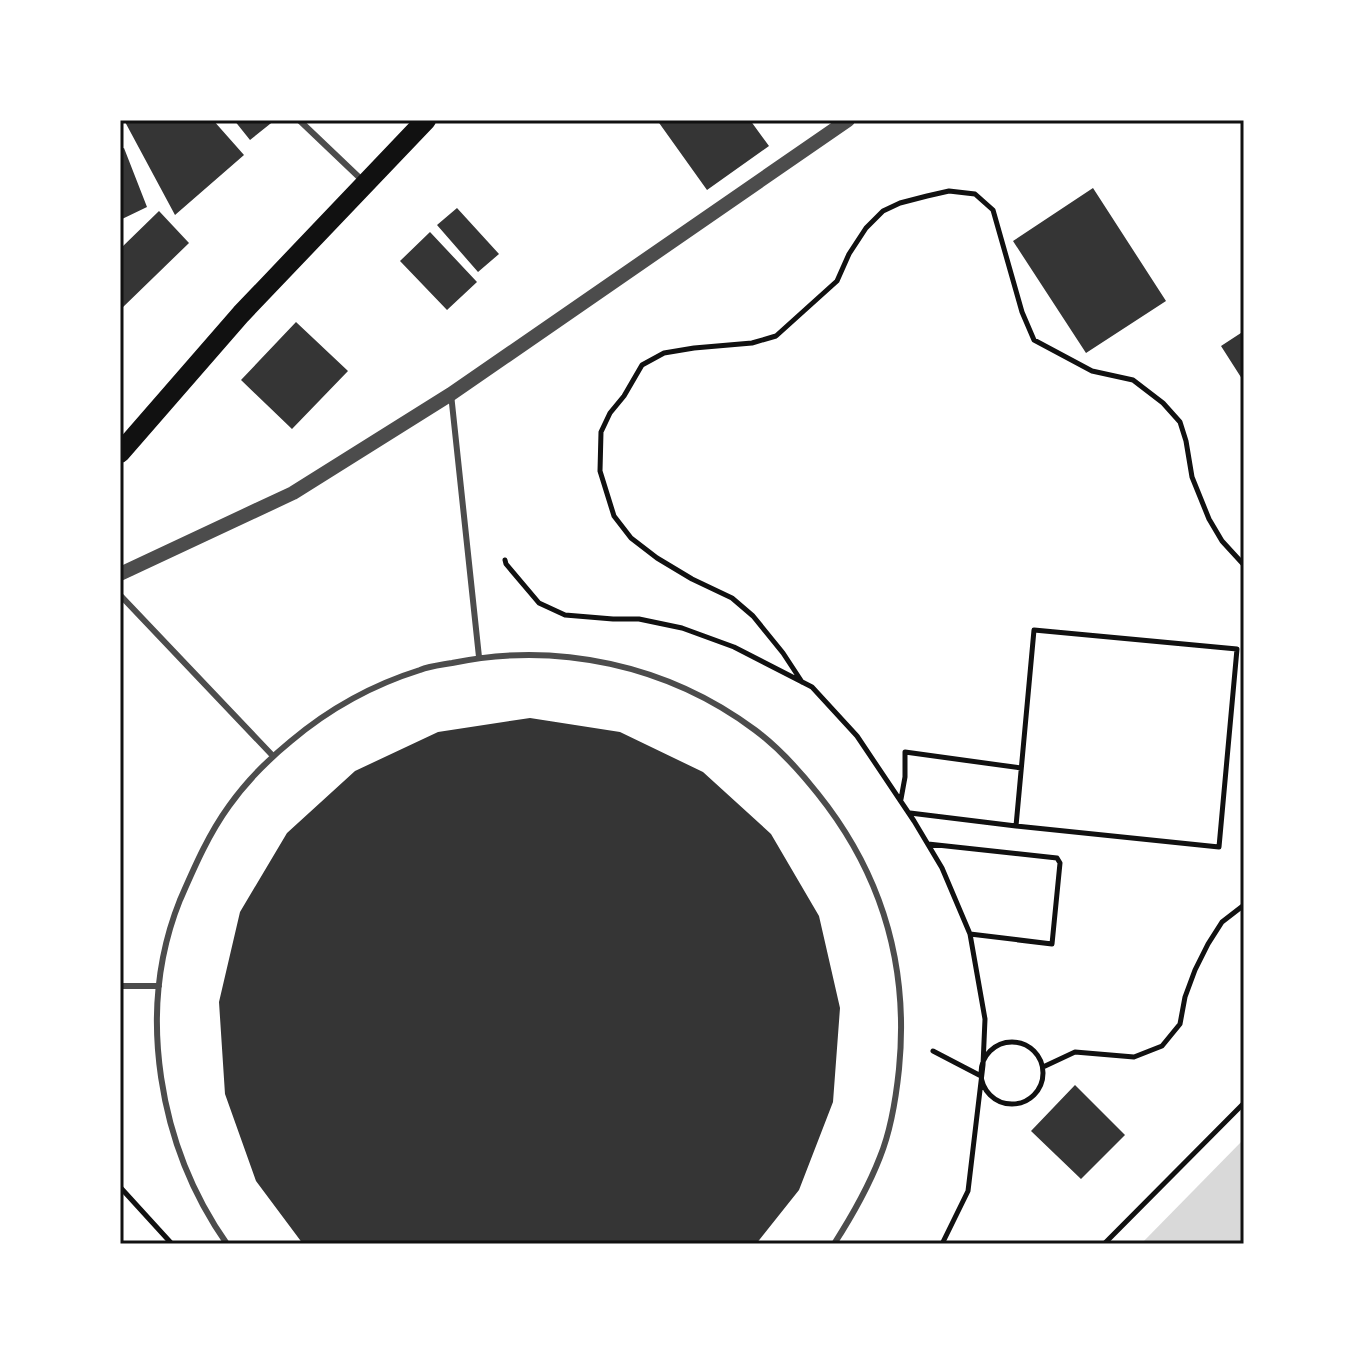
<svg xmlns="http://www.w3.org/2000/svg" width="1364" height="1364" viewBox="0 0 1364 1364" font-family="Spectral,serif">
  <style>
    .water { fill: #d9d9d9 }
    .building { fill: #353535 }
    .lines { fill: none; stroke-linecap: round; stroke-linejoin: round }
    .path { stroke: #111; stroke-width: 5 }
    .service { stroke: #4c4c4c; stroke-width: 6 }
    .tertiary { stroke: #4c4c4c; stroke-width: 14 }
    .primary { stroke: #111; stroke-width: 20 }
    .neatline { fill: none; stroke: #111; stroke-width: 3 }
  </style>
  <rect width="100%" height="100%" fill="#fff"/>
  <path class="water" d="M 1244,1139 L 1244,1244 L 1141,1244 Z"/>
  <path class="building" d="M 124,120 L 213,120 L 244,155 L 175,215 Z
    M 234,120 L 275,120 L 250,140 Z
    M 657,120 L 750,120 L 769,146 L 707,190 Z
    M 124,148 L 147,207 L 120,220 L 120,149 Z
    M 1093,188 L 1166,301 L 1086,353 L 1013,241 Z
    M 457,208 L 499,254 L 478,272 L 437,225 Z
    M 159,211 L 189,243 L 120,310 L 120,249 Z
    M 430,232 L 477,282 L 447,310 L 400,261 Z
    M 296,322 L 348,371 L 292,429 L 241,380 Z
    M 1244,331 L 1244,382 L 1221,346 Z
    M 530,718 L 620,732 L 703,772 L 771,834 L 819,916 L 840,1008 L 833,1102 L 799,1190 L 756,1244 L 303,1244 L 256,1181 L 225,1094 L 219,1002 L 240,912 L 287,833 L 355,771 L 438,732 Z
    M 1075,1085 L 1125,1135 L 1081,1179 L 1031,1131 Z"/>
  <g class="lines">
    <path class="path" d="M 505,560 L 506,564 L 539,603 L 565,615 L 613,619 L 639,619 L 682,628 L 734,647 L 812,687 L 857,736 L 914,821 L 942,868 L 970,934 L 985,1019 L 983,1065 L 968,1191 L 942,1244
      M 1034,630 L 1237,649 L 1219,847 L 1016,826 Z
      M 802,682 L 783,653 L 753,616 L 732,598 L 692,579 L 657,558 L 631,538 L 614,516 L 600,471 L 601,432 L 610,413 L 624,396 L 642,365 L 664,353 L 694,348 L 752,343 L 776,336 L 837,281 L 849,254 L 866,228 L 883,211 L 900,203 L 927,196 L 949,191 L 975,194 L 993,210 L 1022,312 L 1034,340 L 1092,371 L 1133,380 L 1163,403 L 1180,422 L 1186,441 L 1192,477 L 1209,519 L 1222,541 L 1244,565
      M 901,799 L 905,777 L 905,752 L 1021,768
      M 910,813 L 1016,826
      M 928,844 L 1057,858 L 1060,863 L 1052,944 L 970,934
      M981 1073a31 31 0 1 1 62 0a31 31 0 1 1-62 0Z
      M 933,1051 L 981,1076
      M 1043,1067 L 1075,1052 L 1134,1057 L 1162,1046 L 1180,1024 L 1185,997 L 1195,970 L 1208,944 L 1222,922 L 1244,905
      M 120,1187 L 172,1244
      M 1104,1244 L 1244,1103"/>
    <path class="service" d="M 299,120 L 363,181
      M 451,394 L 479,657
      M 120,595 L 273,756
      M 120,986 L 159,986
      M 227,1244 C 159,1147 135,1012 180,900 C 194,868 208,835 229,806 C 246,782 269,759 291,741 C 329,709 372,685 420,670 C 430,666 441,665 452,663 C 557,641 668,665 755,730 C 779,748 799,770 818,794 C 882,874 909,967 899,1069 C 896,1098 891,1130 880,1157 C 868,1188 852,1216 834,1244"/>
    <path class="tertiary" d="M 120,574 L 293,493 L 451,394 L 848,120"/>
    <path class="primary" d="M 120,453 L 241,314 L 426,120"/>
  </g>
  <rect width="1364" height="1364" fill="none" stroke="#ffffff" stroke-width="244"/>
  <rect x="122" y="122" width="1120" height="1120" class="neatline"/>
</svg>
